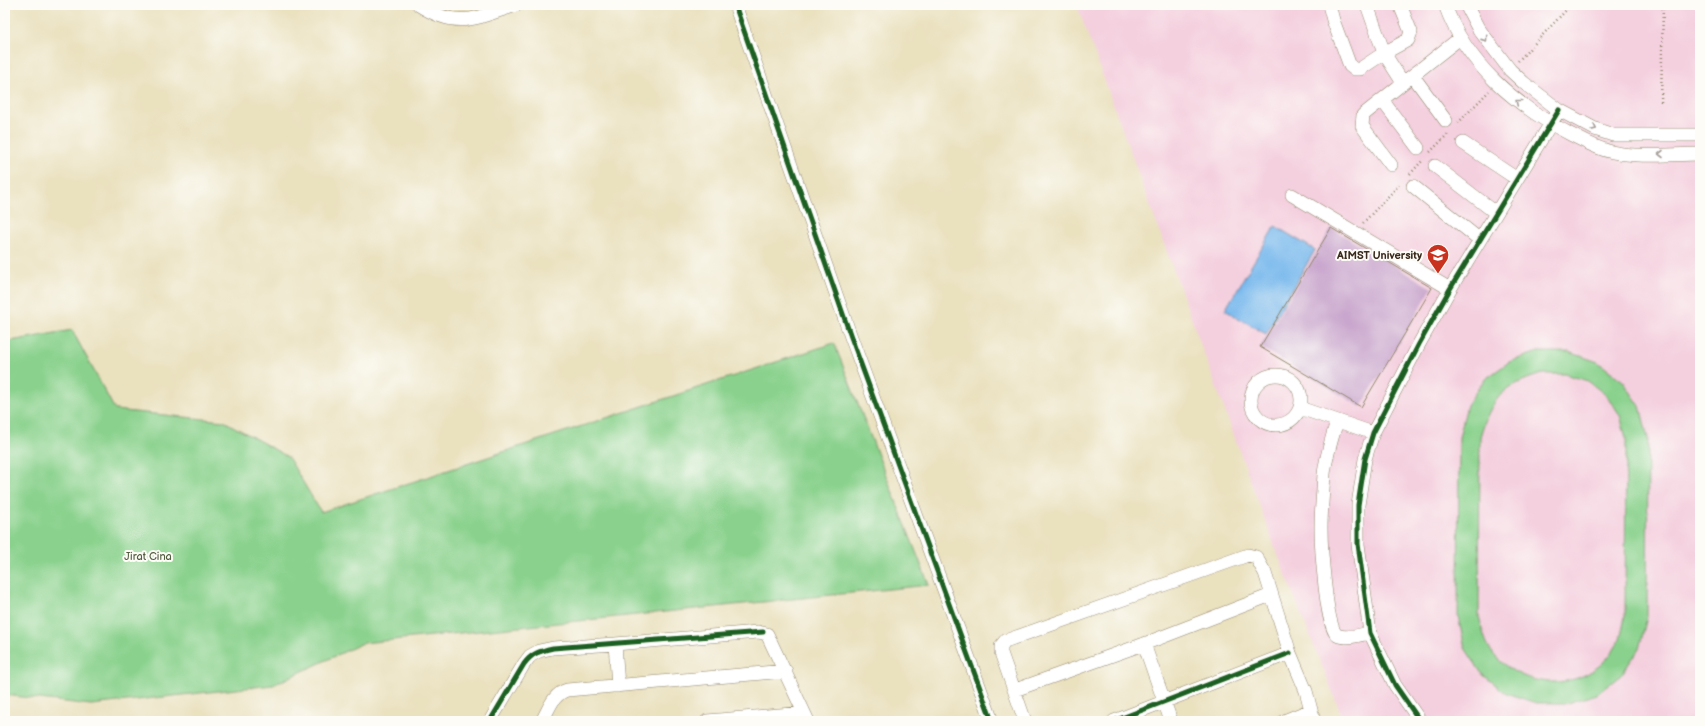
<svg xmlns="http://www.w3.org/2000/svg" width="1705" height="726" viewBox="0 0 1705 726" font-family="'Balsamiq Sans',sans-serif">
  <style>
    .built { fill: #f4cfde }
    .green { fill: #89d18c; stroke: #627e55; fill-rule: evenodd }
    .water { fill: #79b9ed; stroke: #5a7286 }
    .building { fill: #c9a6cd }
    .lines { fill: none; stroke-linecap: round; stroke-linejoin: round }
    .minor-casing { stroke: #92866e; stroke-width: 14 }
    .path { stroke: #92866e; stroke-width: 2.5; stroke-dasharray: 1 3; stroke-linecap: butt }
    .minor { stroke: #fff; stroke-width: 13 }
    .cycleway-casing { stroke: #fdfcf7; stroke-width: 8 }
    .cycleway { stroke: #1b5e20; stroke-width: 5 }
    .oneway { stroke: #a79f9a }
    .labels { text-anchor: middle; stroke-width: 4; stroke-linejoin: round; paint-order: stroke }
    .poi-label { font-size: 11px; font-weight: bold; fill: #3b2a1e; stroke: #fdfcf7; text-anchor: end }
    .park-label { font-size: 11px; fill: #525c3f; stroke: #fdfcf7 }
  </style>
  <rect width="100%" height="100%" fill="#fdfcf7"/>
  <filter id="ink" filterUnits="userSpaceOnUse"><feTurbulence type="fractalNoise" baseFrequency=".025" numOctaves="2"/><feDisplacementMap in="SourceGraphic" scale="8" xChannelSelector="R" yChannelSelector="G"/><feConvolveMatrix kernelMatrix="1 2 1 2 8 2 1 2 1" color-interpolation-filters="sRGB"/></filter>
  <filter id="wash" filterUnits="userSpaceOnUse"><feTurbulence type="fractalNoise" baseFrequency=".012" numOctaves="4" result="noise"/><feDisplacementMap in="SourceGraphic" scale="16" xChannelSelector="R" yChannelSelector="G"/><feGaussianBlur stdDeviation="0.9" result="paint"/><feColorMatrix in="noise" values="0 0 0 0 0 0 0 0 0 0 0 0 0 0 0 0 0 1.4 0 .05"/><feComposite in="paint" operator="in"/></filter>
  <g filter="url(#wash)">
    <rect width="100%" height="100%" fill="#eae1bf"/>
    <path class="built" d="M 1077,5 L 1700,5 L 1700,721 L 1344,721 L 1274,545 Z"/>
    <path class="green" d="M 72,330 L 115,410 L 224,421 L 288,457 L 321,512 L 834,343 L 929,585 L 363,643 L 273,685 L 91,705 L 5,695 L 5,342 Z
      M 1538,352 L 1569,352 L 1598,362 L 1623,381 L 1640,406 L 1648,438 L 1647,617 L 1639,649 L 1621,675 L 1597,694 L 1567,703 L 1536,703 L 1506,693 L 1482,674 L 1465,648 L 1458,616 L 1459,437 L 1467,405 L 1484,380 L 1509,362 ZM 1542,374 L 1565,374 L 1588,381 L 1607,396 L 1620,415 L 1626,438 L 1625,617 C 1623,625 1622,634 1619,641 C 1595,688 1536,695 1499,660 C 1486,649 1483,632 1479,616 L 1480,437 C 1491,398 1503,386 1542,374 Z"/>
    <path class="water" d="M 1275,226 L 1315,250 L 1266,334 L 1225,310 Z"/>
    <g id="blocks">
      <path class="building" d="M 1331,228 L 1432,288 L 1361,407 L 1260,347 Z"/>
    </g>
  </g>
  <g filter="url(#ink)">
    <use href="#blocks" fill-opacity="0" stroke="#92866e" stroke-width="1"/>
    <g class="lines">
      <g class="minor-casing">
        <path id="minor" d="M 419,5 C 458,30 476,18 516,5
          M 735,5 L 851,337 L 992,721
          M 1329,5 L 1333,20 L 1350,66 L 1354,69 L 1360,69 L 1384,53 L 1408,40 L 1411,32 L 1400,5
          M 1367,5 L 1384,53 L 1403,83 L 1460,38
          M 1445,5 C 1466,64 1516,106 1570,134 C 1584,141 1597,149 1612,152 C 1640,158 1671,154 1700,154
          M 1466,5 L 1478,28 L 1510,70 L 1524,83 L 1559,110 L 1595,129 L 1613,135 L 1700,135
          M 1413,76 L 1446,121
          M 1382,100 L 1418,148
          M 1463,143 L 1517,179
          M 1391,165 L 1362,126 L 1363,115 L 1403,83
          M 1435,166 L 1496,213
          M 1413,186 L 1480,240
          M 1292,195 L 1450,289
          M1251 400a25 25 0 1 1 50 0a25 25 0 1 1-50 0Z
          M 1300,408 L 1373,433
          M 1337,421 C 1332,438 1326,456 1324,474 C 1323,492 1321,510 1321,528 C 1321,544 1326,629 1337,635 C 1346,640 1362,634 1370,633
          M 615,644 L 618,686
          M 1144,644 L 1171,721
          M 1015,690 L 1144,644 L 1271,595
          M 490,721 L 524,664 L 530,656 L 539,651 L 553,648 L 615,644 L 758,632 L 767,634 L 808,721
          M 542,721 C 549,709 553,694 567,690 L 786,671
          M 707,721 L 804,713
          M 1025,721 L 1001,653 L 1001,646 L 1005,641 L 1248,555 L 1256,557 L 1265,573 L 1290,653 L 1306,691 L 1311,710
          M 1114,721 L 1290,653
          M 1284,721 L 1311,710 L 1314,721
          M 1420,721 L 1395,685 L 1370,633 L 1358,544 L 1358,505 L 1365,459 L 1373,433 L 1419,344 L 1450,289 L 1559,110"/>
      </g>
      <path class="path" d="M 1518,61 L 1571,5
        M 1661,102 L 1663,5
        M 1458,123 L 1489,91
        M 1430,152 L 1449,133
        M 1410,174 L 1423,160
        M 1363,223 L 1401,183"/>
      <use href="#minor" class="minor"/>
      <g class="cycleway-casing">
        <path id="cycleway" d="M 735,5 L 851,337 L 992,721
          M 490,721 L 524,664 C 532,653 540,651 553,648 L 763,632
          M 1114,721 L 1290,653
          M 1420,721 L 1395,685 L 1370,633 L 1358,544 L 1358,505 L 1365,459 L 1373,433 L 1419,344 L 1450,289 L 1559,110"/>
      </g>
      <use href="#cycleway" class="cycleway"/>
    </g>
    <defs><path id="oneway-chevron" d="M-2-3.5L2.5 0L-2 3.5" fill="none" stroke-width="1.6" stroke-linecap="round" stroke-linejoin="round"/></defs>
    <g class="oneway">
      <use href="#oneway-chevron" transform="translate(1485 39) rotate(55)"/>
      <use href="#oneway-chevron" transform="translate(1518 102) rotate(-141)"/>
      <use href="#oneway-chevron" transform="translate(1594 128) rotate(24)"/>
      <use href="#oneway-chevron" transform="translate(1661 154) rotate(-180)"/>
    </g>
  </g>
  <defs>
    <g id="university-pin" transform="scale(1.15)"><path d="M0 17L-7.5 6A9.5 9.5 0 1 1 7.5 6Z" fill="#c8321e" stroke="#fdfcf7"/><path d="M0-5L7-2L0 1L-7-2ZM-4 1L0 2.5L4 1V4Q0 6-4 4Z" fill="#fff"/></g>
  </defs>
  <g fill-rule="evenodd">
    <use href="#university-pin" x="1438" y="255"/>
  </g>
  <g class="labels">
    <g class="poi-label">
      <text x="1422" y="259">AIMST University</text>
    </g>
    <g class="park-label">
      <text x="148" y="560">Jirat Cina</text>
    </g>
  </g>
  <rect width="1705" height="726" fill="none" stroke="#fdfcf7" stroke-width="20"/>
</svg>
